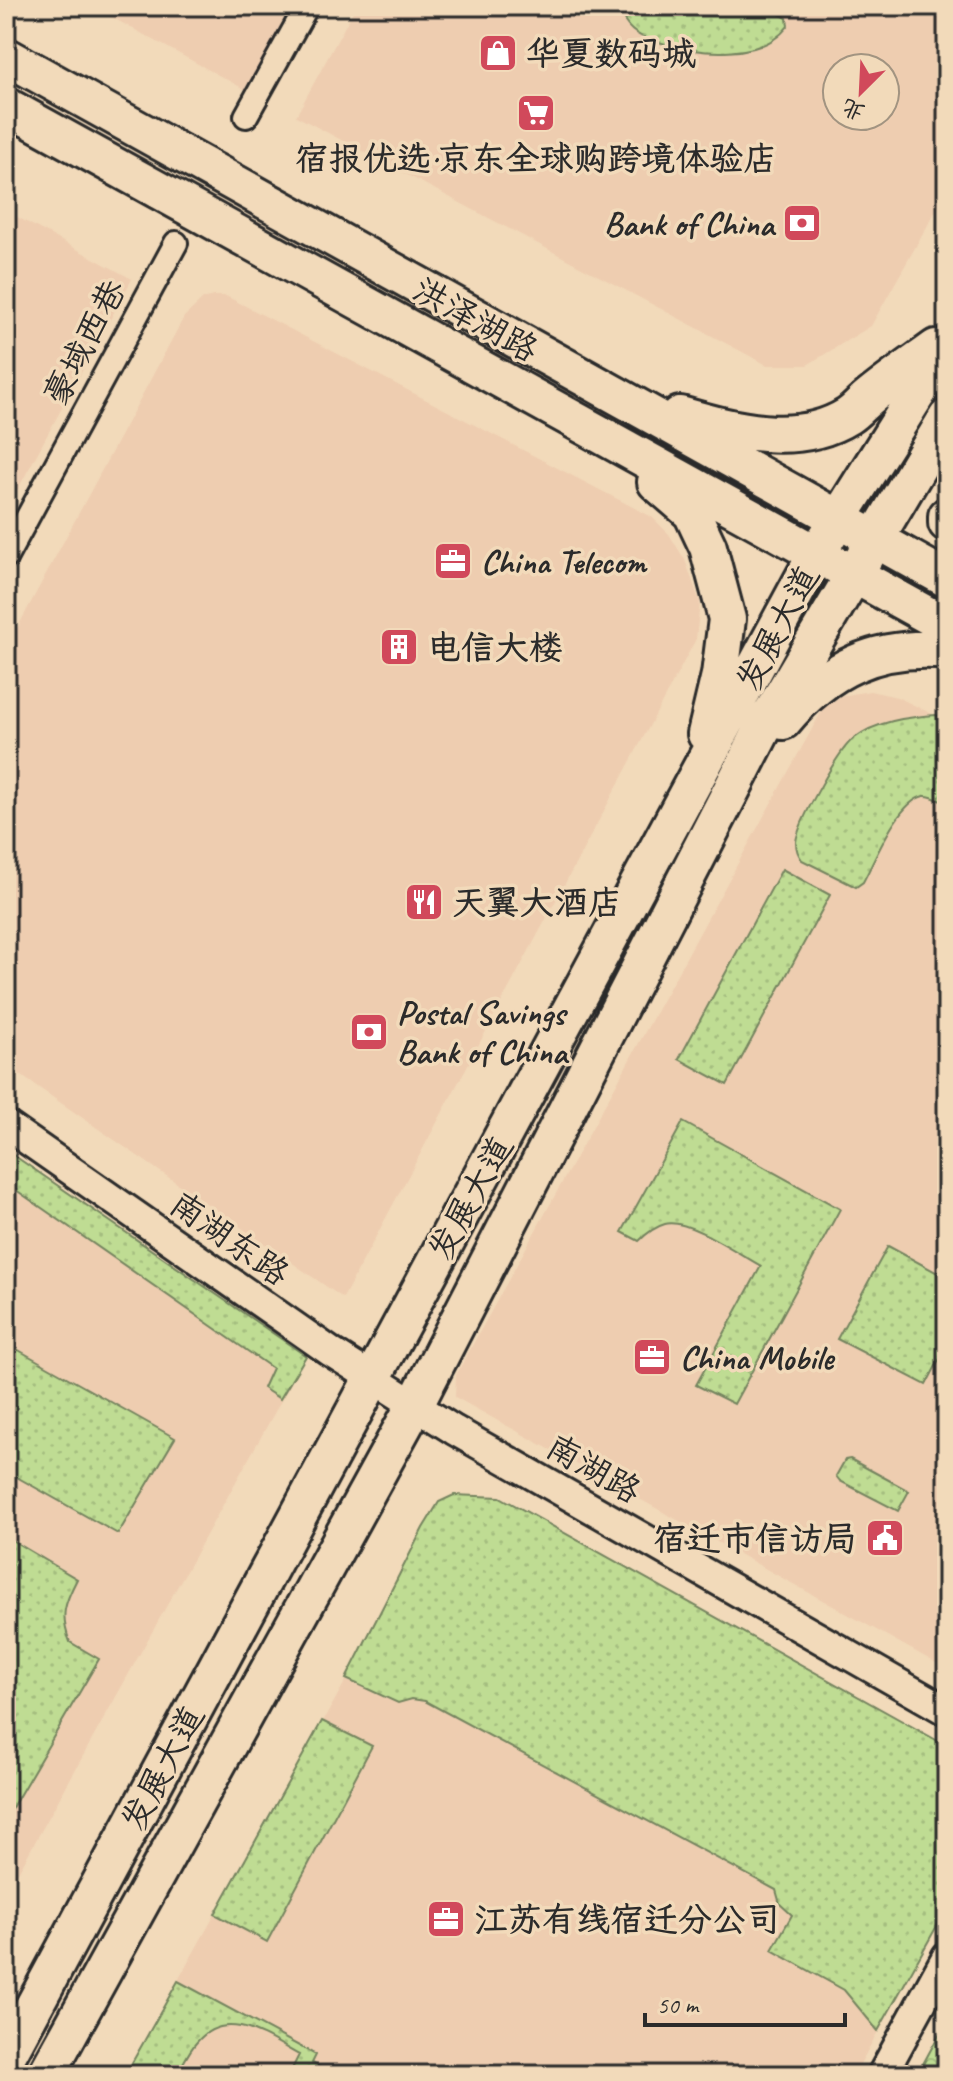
<svg xmlns="http://www.w3.org/2000/svg" width="953" height="2081" viewBox="0 0 953 2081" font-family="Caveat,'LXGW WenKai TC',sans-serif">
  <style>
    .built { fill: #eecdb0; fill-rule: evenodd }
    .forest { fill: url(#forest-crowns); stroke: #75845f; stroke-width: 2 }
    .garden { fill: url(#garden-dots); stroke: #75845f; stroke-width: 2 }
    .lines { fill: none; stroke-linecap: round; stroke-linejoin: round }
    .minor-casing { stroke: #2b2b2b; stroke-width: 28 }
    .tertiary-casing { stroke: #2b2b2b; stroke-width: 34 }
    .primary-casing { stroke: #2b2b2b; stroke-width: 42 }
    .minor { stroke: #f2daba; stroke-width: 22 }
    .tertiary { stroke: #f2daba; stroke-width: 28 }
    .primary { stroke: #f2daba; stroke-width: 36 }
    .labels { text-anchor: middle; stroke-width: 7; stroke-linejoin: round; paint-order: stroke }
    .poi-label { font-size: 34px; font-weight: bold; fill: #2b2b2b; stroke: #f2daba; text-anchor: start }
    .street-label { font-size: 34px; fill: #2b2b2b; stroke: #f2daba }
  </style>
  <defs>
    <pattern id="forest-crowns" width="20" height="18" patternUnits="userSpaceOnUse" patternTransform="scale(2)"><rect width="20" height="18" fill="#bfdc93"/><path d="M2 6a3 3 0 1 1 6 0M12 15a3 3 0 1 1 6 0" fill="none" stroke="#a4bd7f"/></pattern>
    <pattern id="garden-dots" width="8" height="8" patternUnits="userSpaceOnUse" patternTransform="scale(2)"><rect width="8" height="8" fill="#bfdc93"/><path d="M2 2h.1M6 6h.1" fill="none" stroke="#a4bd7f" stroke-width="1.8" stroke-linecap="round"/></pattern>
  </defs>
  <rect width="100%" height="100%" fill="#f2daba"/>
  <filter id="ink" filterUnits="userSpaceOnUse"><feTurbulence type="fractalNoise" baseFrequency=".0125" numOctaves="2"/><feDisplacementMap in="SourceGraphic" scale="16" xChannelSelector="R" yChannelSelector="G"/><feConvolveMatrix kernelMatrix="1 2 1 2 8 2 1 2 1" color-interpolation-filters="sRGB"/></filter>
  <g filter="url(#ink)">
    <path class="built" d="M 91,6 L 293,6 L 246,90 Z
      M 356,6 L 947,6 L 947,191 L 871,326 L 807,365 L 767,365 L 296,116 ZM 837,68 L 885,68 L 885,116 L 837,116 Z
      M 6,211 L 132,279 L 6,511 Z
      M 213,296 L 226,296 L 652,517 L 669,534 L 685,560 L 700,602 L 696,639 L 343,1298 L 6,1065 L 6,649 L 184,317 L 203,299 Z
      M 870,691 L 897,697 L 947,721 L 947,1669 L 455,1397 L 456,1375 L 823,709 L 841,696 Z
      M 6,1150 L 306,1356 L 6,1894 Z
      M 454,1495 L 500,1497 L 947,1746 L 947,1907 L 854,2075 L 125,2075 L 354,1666 L 423,1528 L 439,1502 Z"/>
    <path class="forest" d="M 947,2020 L 947,2075 L 917,2075 Z"/>
    <path class="garden" d="M 630,6 L 765,6 L 787,18 L 788,26 C 762,61 699,54 662,43 C 647,39 634,36 625,22 Z
      M 936,715 L 947,721 L 947,804 C 940,801 932,795 924,796 C 898,801 875,860 863,882 L 856,887 L 802,860 C 798,854 796,850 796,842 C 798,823 838,751 853,739 C 876,721 908,717 936,715 Z
      M 782,869 L 830,895 L 727,1085 L 679,1059 Z
      M 683,1122 L 840,1209 L 734,1404 L 696,1385 L 761,1266 C 739,1254 688,1218 665,1224 C 654,1227 646,1234 639,1241 L 622,1232 Z
      M 6,1150 L 306,1356 L 280,1399 L 263,1388 L 272,1368 L 6,1183 Z
      M 888,1246 L 947,1278 L 947,1345 L 926,1385 L 837,1339 Z
      M 6,1343 L 175,1438 L 118,1534 L 6,1471 Z
      M 850,1459 L 909,1491 L 898,1511 L 840,1481 L 836,1476 L 845,1460 Z
      M 454,1495 L 500,1497 L 947,1746 L 947,1908 L 878,2031 L 844,1990 L 772,1950 L 792,1915 L 780,1904 L 776,1890 L 425,1701 L 412,1699 L 398,1703 L 346,1679 L 423,1528 L 439,1502 Z
      M 10,1539 L 77,1579 C 64,1604 60,1616 70,1642 L 99,1659 L 6,1818 L 6,1546 Z
      M 322,1721 L 372,1746 L 267,1942 L 215,1914 Z
      M 178,1981 L 316,2055 L 312,2063 L 334,2075 L 289,2075 L 299,2055 C 268,2038 226,2006 196,2043 C 188,2052 183,2065 176,2075 L 144,2075 L 129,2068 Z"/>
    <g class="lines">
      <g class="minor-casing">
        <path id="minor" d="M 246,116 L 307,6
          M 6,557 L 176,243"/>
      </g>
      <g class="tertiary-casing">
        <path id="tertiary" d="M 6,1125 L 331,1352 L 454,1430 L 947,1711
          M 882,2075 L 947,1956"/>
      </g>
      <g class="primary-casing">
        <path id="primary" d="M 6,56 L 947,579
          M 6,106 L 947,626
          M 680,415 C 732,430 797,448 848,416 C 856,411 863,402 871,396 C 892,379 914,364 936,348
          M 656,482 L 692,513 L 708,547 L 727,619 L 720,675 L 706,734
          M 947,516 L 947,523
          M 783,721 C 827,668 877,644 947,651
          M 6,2058 L 817,553 L 947,346
          M 46,2075 L 415,1405 L 767,721 L 947,418"/>
      </g>
      <use href="#minor" class="minor"/>
      <use href="#tertiary" class="tertiary"/>
      <use href="#primary" class="primary"/>
    </g>
  </g>
  <defs>
    <g id="shop-square" transform="scale(2)"><rect x="-9" y="-9" width="18" height="18" rx="4" fill="#d1495b" stroke="#f2daba"/><path d="M-5-2.5h2.3a2.7 3.5 0 0 1 5.4 0H5L5.5 6h-11ZM-1.5-2.5h3a1.5 2.3 0 0 0-3 0Z" fill="#fff"/></g>
    <g id="supermarket-square" transform="scale(2)"><rect x="-9" y="-9" width="18" height="18" rx="4" fill="#d1495b" stroke="#f2daba"/><path d="M-6-5.5h2.5l.6 2H6L4.5 2H-2.5L-4.4-4H-6ZM-1.5 3.2a1.3 1.3 0 1 0 .1 0ZM3 3.2a1.3 1.3 0 1 0 .1 0Z" fill="#fff"/></g>
    <g id="bank-square" transform="scale(2)"><rect x="-9" y="-9" width="18" height="18" rx="4" fill="#d1495b" stroke="#f2daba"/><path d="M-6-4H6V4H-6ZM0-2.3a2.3 2.3 0 1 0 0 4.6a2.3 2.3 0 1 0 0-4.6Z" fill="#fff"/></g>
    <g id="office-square" transform="scale(2)"><rect x="-9" y="-9" width="18" height="18" rx="4" fill="#d1495b" stroke="#f2daba"/><path d="M-6-3h4V-5.5h4V-3h4V5H-6ZM-1-4.5V-3h2v-1.5ZM-6 0V1H6V0Z" fill="#fff"/></g>
    <g id="building-square" transform="scale(2)"><rect x="-9" y="-9" width="18" height="18" rx="4" fill="#d1495b" stroke="#f2daba"/><path d="M-4-6H4V6H1V3H-1V6H-4ZM-2.5-4.3h1.7v1.8h-1.7ZM.8-4.3h1.7v1.8H.8ZM-2.5-1h1.7V.8h-1.7ZM.8-1h1.7V.8H.8Z" fill="#fff"/></g>
    <g id="restaurant-square" transform="scale(2)"><rect x="-9" y="-9" width="18" height="18" rx="4" fill="#d1495b" stroke="#f2daba"/><path d="M-5-6h1v4h1v-4h1v4h1v-4h1v5L-1.5 .5V6h-2V.5L-5-1ZM5-6V6H3V1.5H1.5Q1.5-4 5-6Z" fill="#fff"/></g>
    <g id="civic-square" transform="scale(2)"><rect x="-9" y="-9" width="18" height="18" rx="4" fill="#d1495b" stroke="#f2daba"/><path d="M-.6-6.5H3V-4.5H.6V-3L4-1V1h2V6H-6V1h2V-1L-.6-3ZM-1.2 2.5V6h2.4V2.5Z" fill="#fff"/></g>
  </defs>
  <g fill-rule="evenodd">
    <use href="#shop-square" x="498" y="53"/>
    <use href="#supermarket-square" x="536" y="113"/>
    <use href="#bank-square" x="802" y="223"/>
    <use href="#office-square" x="453" y="561"/>
    <use href="#building-square" x="399" y="647"/>
    <use href="#restaurant-square" x="424" y="902"/>
    <use href="#bank-square" x="369" y="1032"/>
    <use href="#office-square" x="652" y="1357"/>
    <use href="#civic-square" x="885" y="1538"/>
    <use href="#office-square" x="446" y="1919"/>
  </g>
  <g class="labels">
    <g class="poi-label">
      <text x="526" y="65">华夏数码城</text>
      <text x="536" y="170" text-anchor="middle">宿报优选·京东全球购跨境体验店</text>
      <text x="774" y="235" text-anchor="end">Bank of China</text>
      <text x="481" y="573">China Telecom</text>
      <text x="427" y="659">电信大楼</text>
      <text x="452" y="914">天翼大酒店</text>
      <text x="397" y="1024">Postal Savings<tspan x="397" dy="39">Bank of China</tspan></text>
      <text x="680" y="1369">China Mobile</text>
      <text x="857" y="1550" text-anchor="end">宿迁市信访局</text>
      <text x="474" y="1931">江苏有线宿迁分公司</text>
    </g>
    <g class="street-label">
      <text transform="translate(476 319) rotate(29)" y="12">洪泽湖路</text>
      <text transform="translate(84 342) rotate(-62)" y="12">豪域西巷</text>
      <text transform="translate(777 628) rotate(-62)" y="12">发展大道</text>
      <text transform="translate(470 1198) rotate(-61)" y="12">发展大道</text>
      <text transform="translate(230 1238) rotate(35)" y="12">南湖东路</text>
      <text transform="translate(594 1468) rotate(30)" y="12">南湖路</text>
      <text transform="translate(162 1768) rotate(-62)" y="12">发展大道</text>
    </g>
  </g>
  <rect width="953" height="2081" fill="none" stroke="#f2daba" stroke-width="32"/>
  <rect x="16" y="16" width="921" height="2049" fill="none" stroke="#2b2b2b" stroke-width="3" filter="url(#ink)"/>
  <g transform="translate(861 92) rotate(204)"><circle r="38" fill="#f2daba" stroke="#a29481" stroke-width="2"/>
  <path d="M0-6L14 30L0 20L-14 30Z" fill="#d1495b"/>
  <text y="-12" font-size="22" font-weight="bold" text-anchor="middle" fill="#2b2b2b">北</text>
  </g>
  <path d="M645 2013v12h200v-12" fill="none" stroke="#2b2b2b" stroke-width="4"/>
  <text x="657" y="2013" font-size="24" fill="#2b2b2b" stroke="#f2daba" stroke-width="6" paint-order="stroke">50 m</text>
</svg>
